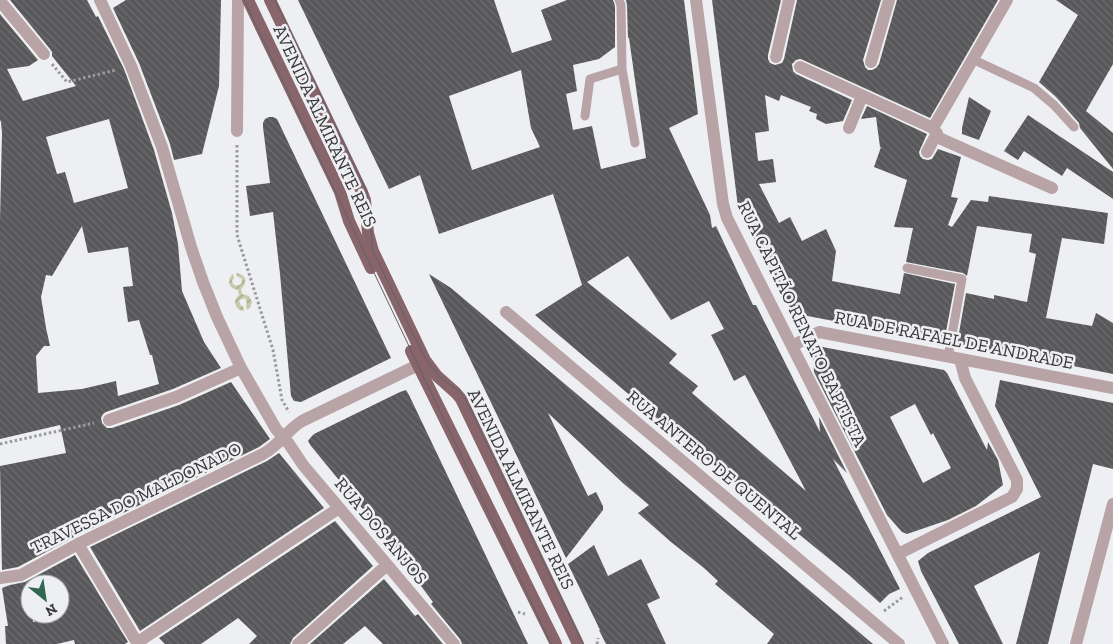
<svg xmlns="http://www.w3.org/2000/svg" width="1113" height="644" viewBox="0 0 1113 644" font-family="'Zilla Slab',serif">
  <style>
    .garden { fill: url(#garden-furrows) }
    .building { fill: url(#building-back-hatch); fill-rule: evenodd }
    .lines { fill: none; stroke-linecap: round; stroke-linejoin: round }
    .path { stroke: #999a9c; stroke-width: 3; stroke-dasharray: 2.5 2.5; stroke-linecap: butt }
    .lane { stroke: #b8a3a7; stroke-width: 9 }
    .street { stroke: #b8a3a7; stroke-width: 12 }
    .primary { stroke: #88646b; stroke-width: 12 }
    .tram { stroke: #626265; stroke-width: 1 }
    .labels { text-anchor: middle; stroke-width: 5; stroke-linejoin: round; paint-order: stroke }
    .street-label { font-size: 18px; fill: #38383a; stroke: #eeeff2 }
  </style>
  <defs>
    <pattern id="garden-furrows" width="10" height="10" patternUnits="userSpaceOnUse" patternTransform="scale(1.25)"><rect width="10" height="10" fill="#c8cba9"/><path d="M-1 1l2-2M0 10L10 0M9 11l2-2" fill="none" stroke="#a3a68b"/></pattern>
    <pattern id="building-back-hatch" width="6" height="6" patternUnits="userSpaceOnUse" patternTransform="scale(1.25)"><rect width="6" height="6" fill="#58585a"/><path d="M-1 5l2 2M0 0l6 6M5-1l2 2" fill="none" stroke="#6d6d6f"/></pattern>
  </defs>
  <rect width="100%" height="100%" fill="#eeeff2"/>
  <path class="garden" d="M 236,273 C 243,274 246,277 245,284 L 241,289 L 242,294 L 249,296 L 252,302 L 250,308 L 247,310 L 246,305 L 247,304 L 245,298 L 239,300 L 241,306 L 243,306 L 244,311 C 237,310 235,306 235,300 L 239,295 L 238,290 L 232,288 C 228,283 228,278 233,274 L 234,278 L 232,280 L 233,284 L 237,286 L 241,284 L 242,279 L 237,276 Z"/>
  <path class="building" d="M 10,0 L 87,0 L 96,17 L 98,16 L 124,69 L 154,150 L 172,213 L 178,244 L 182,291 L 204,342 L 221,368 L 173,389 L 106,412 L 103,414 L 101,418 L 102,423 L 107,428 L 112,428 L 179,405 L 231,382 L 270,439 L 259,447 L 74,537 L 18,567 L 2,570 L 0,466 L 66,453 L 60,425 L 0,439 L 0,220 L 2,133 L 1,122 L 0,120 L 0,14 L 38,60 L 29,66 L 7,69 L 23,101 L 76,86 L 52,56 L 52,52 L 50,49 ZM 109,119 L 128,188 L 74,203 L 65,172 L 57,174 L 46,137 ZM 82,226 L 88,253 L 128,247 L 133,286 L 123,287 L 128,322 L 139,320 L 150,355 L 152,355 L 159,384 L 118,396 L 116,381 L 82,389 L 38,393 L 36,356 L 44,346 L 50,346 L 46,328 L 41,297 L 46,275 L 52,276 Z
    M 126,0 L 221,0 L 219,86 L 202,154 L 174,160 L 170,144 L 139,63 L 113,8 Z
    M 298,0 L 494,0 L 512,53 L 552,40 L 541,10 L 567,0 L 613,0 L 615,6 L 615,47 L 599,59 L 573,65 L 577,91 L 566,94 L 573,130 L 592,126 L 601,169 L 646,158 L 629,38 L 628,38 L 627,5 L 626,0 L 684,0 L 698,114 L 669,128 L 710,215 L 712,228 L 716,226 L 753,305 L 756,305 L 820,432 L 819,417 L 847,473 L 833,459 L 900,589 L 889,594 L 880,603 L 849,575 L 665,425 L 535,315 L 582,285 L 553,194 L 439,234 L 420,175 L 389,189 ZM 521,70 L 531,128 L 540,147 L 472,170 L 449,96 ZM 628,256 L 671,320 L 709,301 L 724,329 L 711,335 L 719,350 L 734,381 L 745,375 L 806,491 L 692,393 L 698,386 L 669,363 L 677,354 L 587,282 Z
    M 712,0 L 781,0 L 768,55 L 768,59 L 770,63 L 775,65 L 782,63 L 784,59 L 797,0 L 881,0 L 863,60 L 865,67 L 868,70 L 872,70 L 876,68 L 879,64 L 897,0 L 998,0 L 930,118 L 803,60 L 800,59 L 796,60 L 792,64 L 793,71 L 796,74 L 852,100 L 843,121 L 826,124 L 816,119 L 817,114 L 809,111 L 811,107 L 781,95 L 779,101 L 765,95 L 769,131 L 755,133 L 758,161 L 773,159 L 776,182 L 759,184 L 779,223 L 790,217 L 802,241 L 826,229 L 836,251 L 832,281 L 900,294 L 904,273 L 955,284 L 944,342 L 797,314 L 793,311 L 790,308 L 738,207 Z
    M 1056,0 L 1113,0 L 1113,64 L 1086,111 L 1113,133 L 1113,169 L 1080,128 L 1079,123 L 1056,97 L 1039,82 L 1078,15 Z
    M 969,97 L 991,111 L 979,140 L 962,134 L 962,128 Z
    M 867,106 L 927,134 L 919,152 L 920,156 L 923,159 L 928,160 L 932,159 L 938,149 L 961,157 L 951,197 L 958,198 L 948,225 L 952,227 L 971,200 L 988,202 L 989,196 L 1108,213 L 1104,244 L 1062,238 L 1046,318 L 1092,326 L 1096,313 L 1113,323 L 1113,374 L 1038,359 L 957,344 L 966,293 L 994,299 L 994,295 L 1027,302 L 1036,254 L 1029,252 L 1032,234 L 977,226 L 967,276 L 963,273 L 906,262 L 913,228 L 894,227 L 907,180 L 874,167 L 881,147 L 880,147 L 876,117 L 861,119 Z
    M 1028,115 L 1113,172 L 1113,199 L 1067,168 L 1062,176 L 1024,151 L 1018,160 L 1004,151 Z
    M 269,117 L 273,117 L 277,119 L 279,123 L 391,358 L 301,402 L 294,401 L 291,396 L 280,274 L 273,212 L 250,216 L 246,186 L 270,183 L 263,127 L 263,123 L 265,119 Z
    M 429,274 L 451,288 L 873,644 L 767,644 L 774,634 L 715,584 L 718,581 L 704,568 L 671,542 L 638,513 L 649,505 L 624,484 L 548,413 L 588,496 L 596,492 L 603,506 L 603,510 L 566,558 Z
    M 812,345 L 944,370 L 947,373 L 987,450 L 988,442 L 998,460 L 1003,485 L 976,506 L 948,520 L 907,534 L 902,532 L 887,515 L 814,372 L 813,354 L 809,346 ZM 915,404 L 931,435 L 933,433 L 951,468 L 923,483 L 890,417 Z
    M 1000,380 L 1113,403 L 1113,469 L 1093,464 L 1048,644 L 1016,644 L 1040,552 L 974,586 L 1003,644 L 959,644 L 921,571 L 918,561 L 928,553 L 1041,497 L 995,406 Z
    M 406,390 L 409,395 L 528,644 L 462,644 L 460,639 L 431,604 L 433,602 L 366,513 L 311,446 L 308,441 L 311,437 L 314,434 L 400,392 Z
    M 279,453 L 324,508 L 140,631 L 90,547 L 267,461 Z
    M 335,521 L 373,566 L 293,638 L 290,644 L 249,644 L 257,636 L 238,618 L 201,644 L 165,644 L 159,638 Z
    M 594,545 L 608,576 L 641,559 L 660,598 L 647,604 L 666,644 L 606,644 L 599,630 L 600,630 L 568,564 Z
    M 75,555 L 128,642 L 125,644 L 75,644 L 74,640 L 57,644 L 6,644 L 5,626 L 8,626 L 2,588 L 10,585 L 25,582 ZM 30,584 L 60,584 L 60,617 L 33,622 L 32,614 L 30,614 Z
    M 384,579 L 415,616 L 418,614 L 443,644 L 383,644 L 365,626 L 343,644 L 310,644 Z"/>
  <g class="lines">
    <path class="path" d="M 52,64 L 67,82 L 116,70
      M 237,145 L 237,235 L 273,350 L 282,400 L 289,412
      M 0,444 L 94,423
      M 884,611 L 903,597
      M 518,612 L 525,614
      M 597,644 L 598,638"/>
    <path class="lane" d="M 619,0 L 621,5 L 622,69 L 635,143
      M 972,59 L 1034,88 L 1054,105 L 1074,127
      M 585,116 L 590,79 L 622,69
      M 907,268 L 962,279 L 948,357"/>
    <path class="street" d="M 100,0 L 131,66 L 162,147 L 191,247 L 203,282 L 217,317 L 241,368 L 276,429 L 289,444 L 303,465 L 454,644
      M 696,0 L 723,204 L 727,218 L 943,644
      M 0,1 L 44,54
      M 776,57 L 789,0
      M 871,62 L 889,0
      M 800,67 L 933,128 L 939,138 L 1052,188
      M 849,128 L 862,96
      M 933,128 L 1007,0
      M 237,131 L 238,0
      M 927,152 L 937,133
      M 506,312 L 899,644
      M 792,346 L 819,332 L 1113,388
      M 109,420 L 176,397 L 241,368
      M 78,544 L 138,644
      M 898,554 L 1012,497 L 1017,489 L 1017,480 L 965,378 L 960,359
      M 0,578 L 21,575 L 78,544 L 263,454 C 280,445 286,431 302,421 L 418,365
      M 138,642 L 339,508
      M 298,644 L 387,565
      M 1076,644 L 1113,504"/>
    <path class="primary" d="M 248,0 L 340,192 L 349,221 L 371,268
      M 270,0 L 362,192 L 365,200 L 368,233 L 373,251 L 425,360 L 437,376 L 456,393 L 461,399 L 578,644
      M 411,351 L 556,644"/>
    <path class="tram" d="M 244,0 L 551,644
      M 275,0 L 366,190 C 371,210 370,231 373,251 L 425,358 L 441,378 L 460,392 L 465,398 L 583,644"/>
  </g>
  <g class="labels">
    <g class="street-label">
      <text transform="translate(325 126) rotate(65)" y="6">AVENIDA ALMIRANTE REIS</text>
      <text transform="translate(802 324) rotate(64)" y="6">RUA CAPITÃO RENATO BAPTISTA</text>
      <text transform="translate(954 340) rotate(11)" y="6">RUA DE RAFAEL DE ANDRADE</text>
      <text transform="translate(714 465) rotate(40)" y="6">RUA ANTERO DE QUENTAL</text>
      <text transform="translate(521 489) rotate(64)" y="6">AVENIDA ALMIRANTE REIS</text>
      <text transform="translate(136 498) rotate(-26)" y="6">TRAVESSA DO MALDONADO</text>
      <text transform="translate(381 531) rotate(50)" y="6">RUA DOS ANJOS</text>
    </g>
  </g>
  <g transform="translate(45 599) rotate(150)"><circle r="24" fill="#eeeff2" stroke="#a5a6a8"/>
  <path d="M0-4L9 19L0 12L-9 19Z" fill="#32684f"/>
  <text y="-8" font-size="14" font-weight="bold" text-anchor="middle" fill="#38383a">N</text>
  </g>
</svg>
